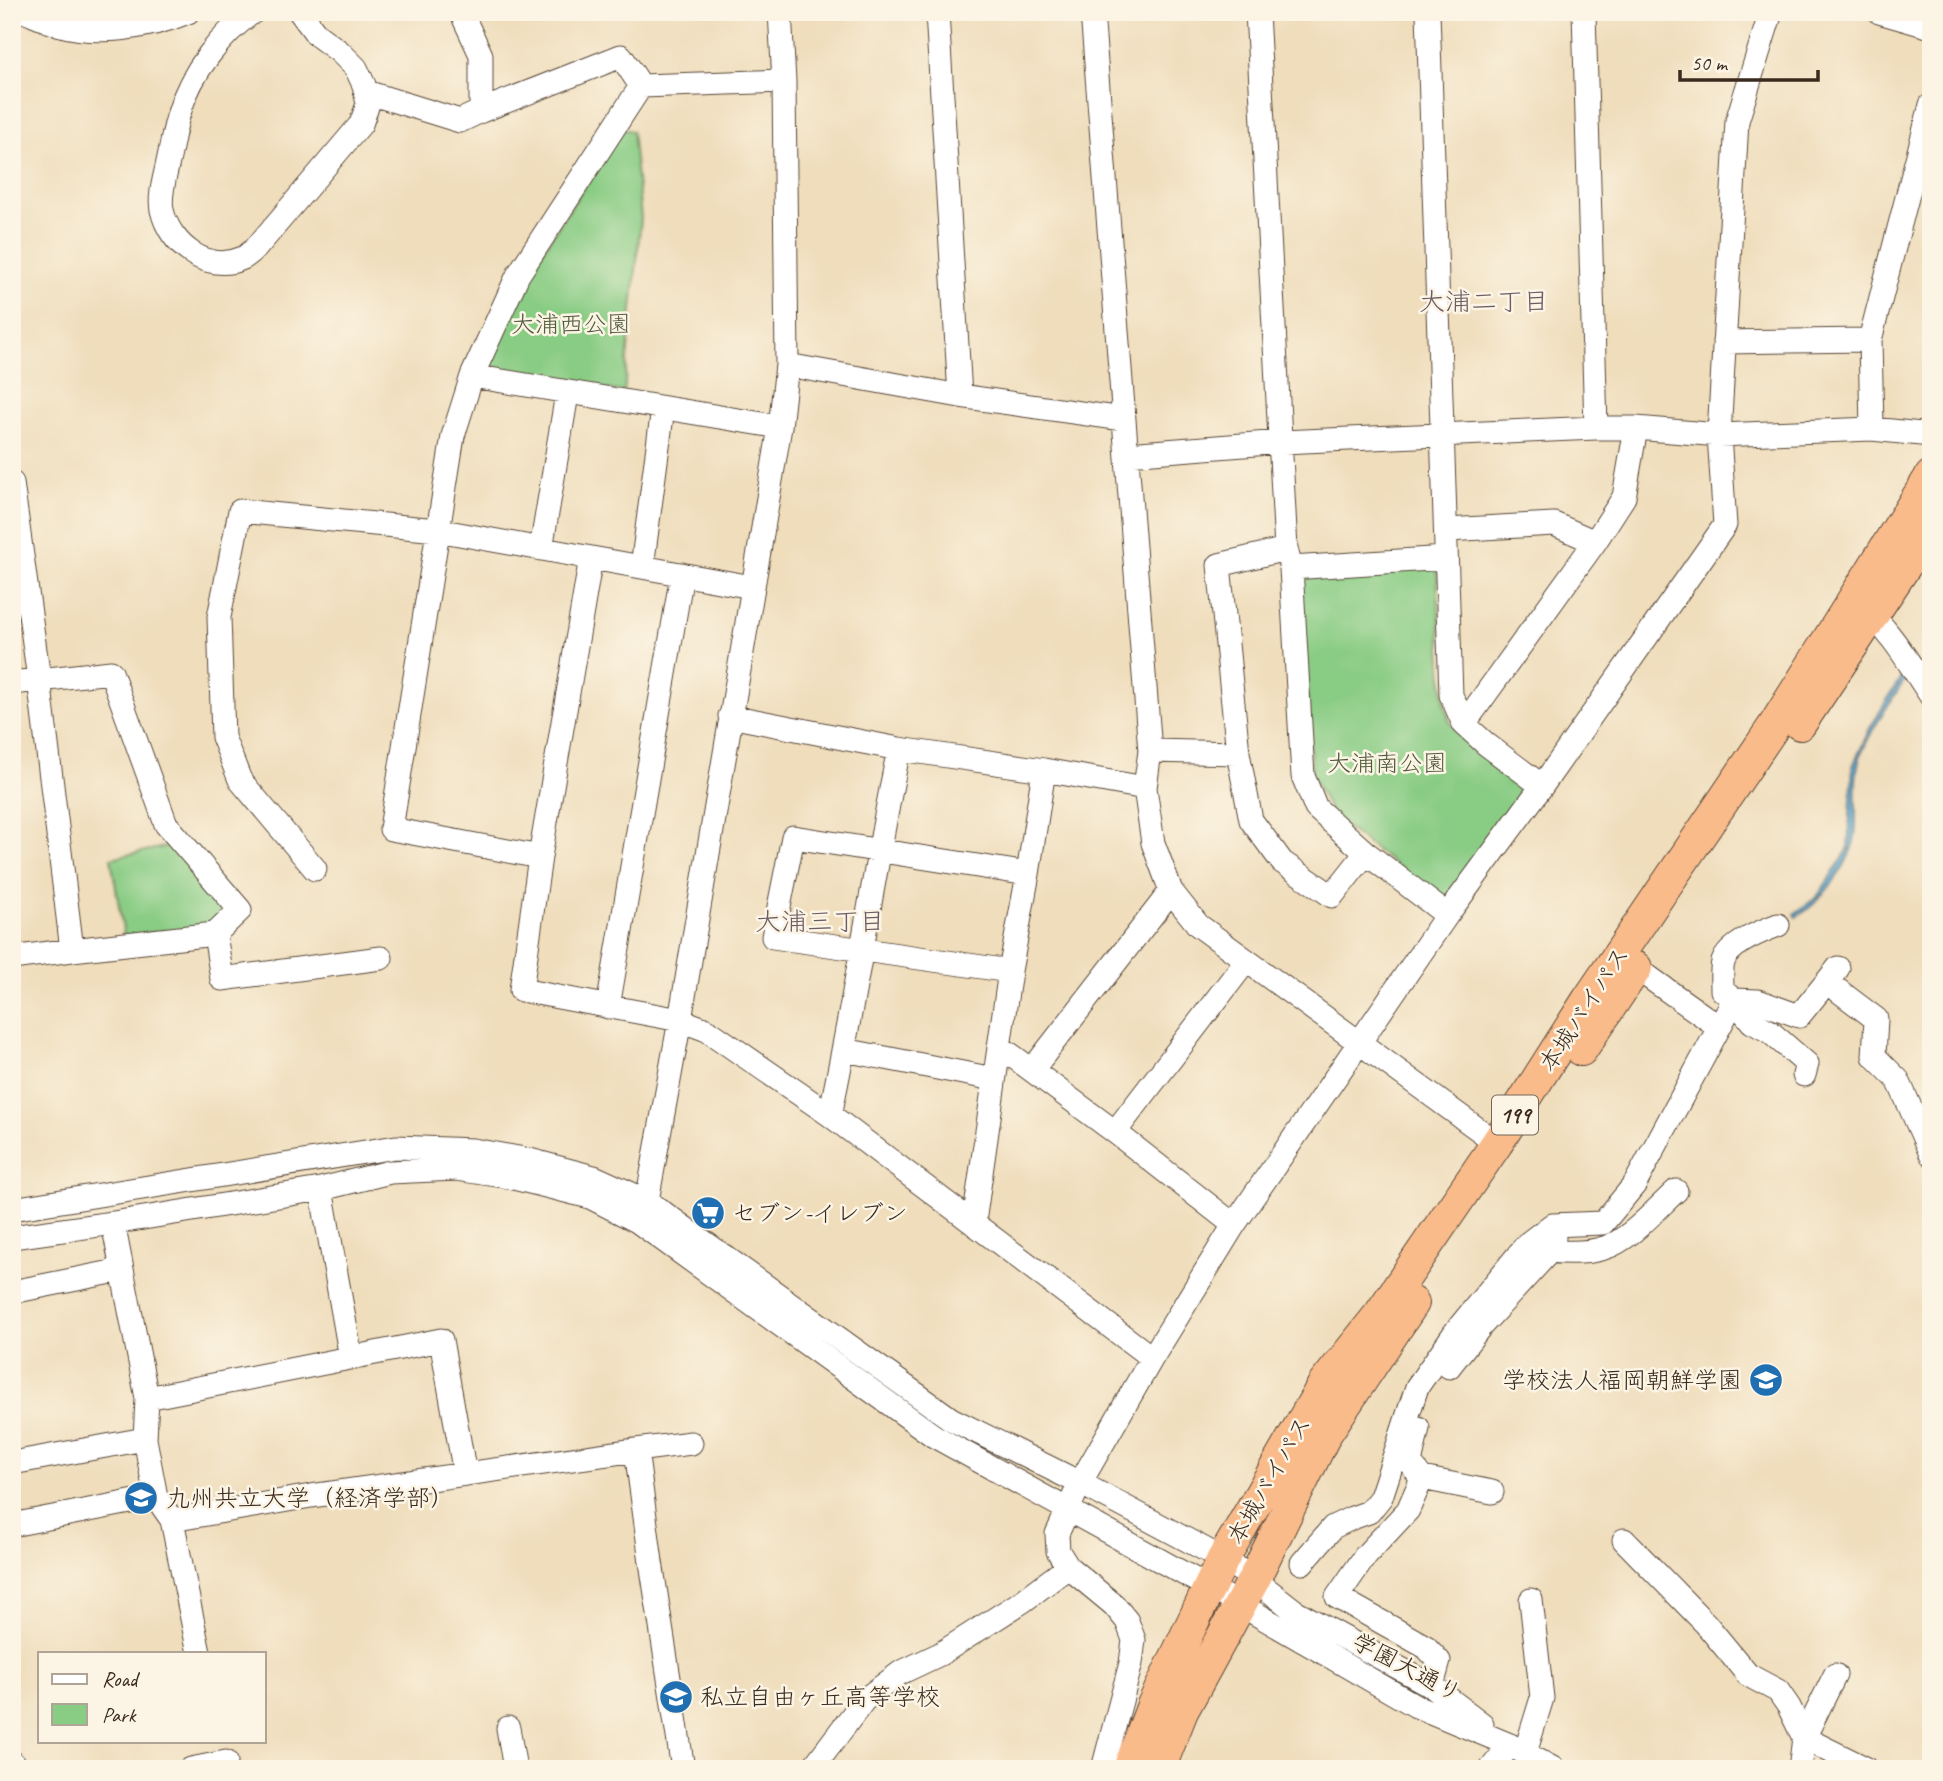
<svg xmlns="http://www.w3.org/2000/svg" width="1943" height="1781" viewBox="0 0 1943 1781" font-family="Caveat,'Klee One',sans-serif">
  <style>
    .green { fill: #89cc84; stroke: #627b51; stroke-width: 2 }
    .water { fill: #55a4cf; stroke: #486776; stroke-width: 2 }
    .lines { fill: none; stroke-linecap: round; stroke-linejoin: round }
    .minor-casing { stroke: #564536; stroke-width: 25 }
    .highway-casing { stroke: #564536; stroke-width: 34 }
    .minor { stroke: #fff; stroke-width: 23 }
    .highway { stroke: #fabb8b; stroke-width: 32 }
    .labels { text-anchor: middle; stroke-width: 5; stroke-linejoin: round; paint-order: stroke }
    .shield { fill: #fcf5e5; stroke: #75675a; stroke-width: 2 }
    .shield-label { font-size: 23px; font-weight: bold; fill: #3b2a1e }
    .park-label { font-size: 24px; fill: #525b3d; stroke: #fcf5e5 }
    .street-label { font-size: 24px; fill: #3b2a1e; stroke: #fcf5e5 }
    .poi-label { font-size: 24px; fill: #3b2a1e; stroke: #fcf5e5; text-anchor: start }
    .neighbourhood-label { font-size: 26px; fill: #6d5c64; stroke: #fcf5e5 }
  </style>
  <rect width="100%" height="100%" fill="#fcf5e5"/>
  <filter id="ink" filterUnits="userSpaceOnUse"><feTurbulence type="fractalNoise" baseFrequency=".0143" numOctaves="2"/><feDisplacementMap in="SourceGraphic" scale="14" xChannelSelector="R" yChannelSelector="G"/><feConvolveMatrix kernelMatrix="1 2 1 2 8 2 1 2 1" color-interpolation-filters="sRGB"/></filter>
  <filter id="wash" filterUnits="userSpaceOnUse"><feTurbulence type="fractalNoise" baseFrequency=".00686" numOctaves="4" result="noise"/><feDisplacementMap in="SourceGraphic" scale="28" xChannelSelector="R" yChannelSelector="G"/><feGaussianBlur stdDeviation="1.57" result="paint"/><feColorMatrix in="noise" values="0 0 0 0 0 0 0 0 0 0 0 0 0 0 0 0 0 1.4 0 .05"/><feComposite in="paint" operator="in"/></filter>
  <g filter="url(#wash)">
    <rect width="100%" height="100%" fill="#efddbb"/>
    <path class="green" d="M 622,129 L 632,131 L 641,218 L 624,392 L 495,373 L 489,358 L 532,267 Z
      M 1430,566 L 1437,571 L 1444,702 L 1450,722 L 1467,742 L 1523,785 L 1524,794 L 1450,898 L 1441,900 L 1333,817 L 1312,776 L 1299,580 L 1304,574 Z
      M 174,845 L 227,911 L 213,926 L 124,936 L 111,858 Z"/>
    <path class="water" d="M 1901,677 L 1905,679 C 1891,702 1863,740 1858,765 C 1853,788 1858,812 1855,835 C 1851,864 1821,903 1796,917 L 1794,914 L 1817,897 L 1848,850 L 1853,766 L 1870,728 Z"/>
  </g>
  <g filter="url(#ink)">
    <g class="lines">
      <g class="minor-casing">
        <path id="minor" d="M 26,12 C 36,16 47,21 57,24 C 98,36 150,28 188,12
          M 253,12 C 221,34 191,73 180,110 C 174,127 172,145 168,162 C 165,177 159,195 162,210 C 170,245 207,274 243,258 C 247,256 252,251 256,248 L 361,124 L 368,104 L 364,85 L 356,68 L 340,52 L 317,35 L 300,12
          M 937,12 L 960,396
          M 1092,12 L 1150,751 L 1145,788 L 1153,843 L 1171,891
          M 1257,12 L 1286,549 L 1291,568 L 1303,776 L 1316,808 L 1366,853 L 1447,915
          M 1428,12 L 1451,695 L 1464,724 L 1486,744 L 1542,786
          M 1584,12 L 1596,428
          M 1879,12 L 1931,27
          M 366,92 L 460,121 L 481,111 L 481,55 L 461,12
          M 481,111 L 621,56 L 641,86
          M 1870,340 L 1872,429
          M 1724,342 L 1870,340 L 1931,105
          M 787,365 L 960,396 L 1123,419
          M 472,376 L 780,427
          M 1127,454 L 1282,442 L 1596,428 L 1636,428 L 1719,435 L 1872,429 L 1931,435
          M 12,483 L 39,679 L 72,950 L 12,958
          M 1447,530 L 1554,524 L 1595,542
          M 541,549 L 567,394
          M 1286,549 L 1219,565 L 1238,753 L 1251,820 L 1282,862 L 1332,896 L 1366,853
          M 591,558 L 540,857 L 521,990 L 680,1020 L 707,1030 L 830,1115
          M 642,567 L 663,408
          M 1291,568 L 1446,558
          M 1862,606 C 1891,631 1910,665 1931,696
          M 12,683 L 111,672 L 166,824 L 240,910 L 215,934 L 72,950
          M 730,716 L 899,749 L 1044,770 L 1145,788
          M 1464,724 L 1595,542 L 1624,497 L 1636,428
          M 899,749 C 874,870 856,994 830,1115 L 1152,1358
          M 1150,751 L 1238,753
          M 540,857 L 391,829 L 453,436 L 472,376 L 518,275 L 641,86 L 784,81
          M 315,869 L 240,780 L 223,737 L 219,617 L 240,511 L 437,530 L 752,587
          M 215,934 L 222,979 L 381,958
          M 1636,968 L 1719,1027
          M 1010,971 L 773,937 L 793,837 L 1028,874
          M 1827,982 L 1876,1019 L 1874,1056 L 1898,1080 L 1931,1154
          M 1734,1000 L 1758,1001 L 1799,1016 L 1838,968
          M 1734,1000 L 1752,1022 L 1769,1031 L 1807,1064 L 1804,1075
          M 608,1007 L 682,574
          M 999,1046 L 1115,1132 L 1234,1225
          M 844,1050 L 994,1079
          M 1032,1070 L 1171,891 L 1198,925 L 1497,1143
          M 1115,1132 L 1246,961
          M 321,1189 L 351,1358
          M 12,1209 L 396,1147 L 473,1150 L 530,1160 L 594,1177 L 647,1201 L 951,1419 L 1080,1483 L 1223,1559 L 1254,1579 L 1295,1611 L 1432,1686 L 1482,1724
          M 641,1214 L 647,1201 L 680,1020 L 780,427 L 787,365 L 784,81 L 780,12
          M 974,1222 L 1010,971 L 1028,874 L 1044,770
          M 113,1223 L 147,1398 L 145,1439 L 156,1497 L 172,1520 L 199,1653
          M 12,1237 L 113,1223 L 321,1189 L 390,1172 L 456,1169 L 510,1177 L 590,1197 L 637,1221 L 934,1436 L 1239,1604 L 1416,1706 L 1510,1745 L 1554,1769
          M 1554,1238 L 1550,1251 C 1567,1253 1588,1253 1604,1248 C 1629,1241 1657,1208 1676,1191
          M 12,1292 L 122,1270
          M 1449,1367 L 1481,1326 L 1550,1251
          M 147,1398 L 441,1340 L 465,1474
          M 1418,1428 L 1410,1463 L 1422,1478 L 1492,1492
          M 636,1450 L 691,1443
          M 12,1463 L 145,1439
          M 1422,1478 L 1408,1510 L 1366,1555 L 1337,1597 L 1426,1647 L 1439,1661 L 1432,1686
          M 172,1520 L 311,1496 L 636,1450 L 651,1562 L 683,1769
          M 12,1525 L 156,1497
          M 1624,1540 L 1706,1624 L 1748,1675 L 1778,1691 L 1789,1707 L 1804,1738 L 1800,1769
          M 1302,1563 L 1333,1527 L 1352,1518 L 1369,1512 L 1381,1497 L 1417,1387 L 1456,1331 L 1527,1244 L 1552,1225 L 1603,1223 L 1635,1184 L 1734,1000 L 1722,990 C 1722,982 1721,970 1723,962 C 1729,944 1762,931 1778,925
          M 1835,1675 L 1804,1738 L 1867,1769
          M 508,1728 L 515,1769
          M 1525,1753 L 1542,1698 L 1531,1600
          M 12,1762 L 14,1769
          M 191,1769 L 226,1762
          M 812,1769 L 864,1700 L 900,1673 L 940,1654 L 1023,1601 L 1068,1567
          M 1103,1769 L 1131,1663 L 1134,1640 L 1127,1621 L 1114,1605 L 1068,1567 L 1058,1551 L 1057,1534 L 1080,1483 L 1152,1358 L 1234,1225 L 1447,915 L 1542,786 L 1725,525 L 1719,435 L 1737,121 L 1771,12
          M 1491,1769 L 1510,1745"/>
      </g>
      <g class="highway-casing">
        <path id="highway" d="M 1800,724 L 1931,527
          M 1581,1050 L 1636,968
          M 1129,1769 L 1153,1705 L 1223,1559 L 1324,1384 L 1380,1314 L 1497,1143 L 1588,1000 L 1774,726 L 1931,476
          M 1159,1769 L 1182,1711 L 1254,1579 L 1326,1433 L 1413,1303"/>
      </g>
      <use href="#minor" class="minor"/>
      <use href="#highway" class="highway"/>
    </g>
  </g>
  <defs>
    <g id="supermarket-disc" transform="scale(1.75)"><circle r="9.5" fill="#1f6fb2" stroke="#fcf5e5"/><path d="M-6-5.5h2.5l.6 2H6L4.5 2H-2.5L-4.4-4H-6ZM-1.5 3.2a1.3 1.3 0 1 0 .1 0ZM3 3.2a1.3 1.3 0 1 0 .1 0Z" fill="#fff"/></g>
    <g id="school-disc" transform="scale(1.75)"><circle r="9.5" fill="#1f6fb2" stroke="#fcf5e5"/><path d="M0-5L7-2L0 1L-7-2ZM-4 1L0 2.5L4 1V4Q0 6-4 4Z" fill="#fff"/></g>
    <g id="university-disc" transform="scale(1.75)"><circle r="9.5" fill="#1f6fb2" stroke="#fcf5e5"/><path d="M0-5L7-2L0 1L-7-2ZM-4 1L0 2.5L4 1V4Q0 6-4 4Z" fill="#fff"/></g>
  </defs>
  <g fill-rule="evenodd">
    <use href="#supermarket-disc" x="708" y="1213"/>
    <use href="#school-disc" x="1766" y="1380"/>
    <use href="#university-disc" x="141" y="1498"/>
    <use href="#school-disc" x="676" y="1697"/>
  </g>
  <g class="labels">
    <rect class="shield" x="1492" y="1095.5" width="46" height="39" rx="5"/>
    <g class="shield-label">
      <text x="1515" y="1123">199</text>
    </g>
    <g class="park-label">
      <text x="571" y="332">大浦西公園</text>
      <text x="1387" y="771">大浦南公園</text>
    </g>
    <g class="street-label">
      <text transform="translate(1584 1009) rotate(-57)" y="8">本城バイパス</text>
      <text transform="translate(1269 1480) rotate(-60)" y="8">本城バイパス</text>
      <text transform="translate(1407 1667) rotate(28)" y="8">学園大通り</text>
    </g>
    <g class="poi-label">
      <text x="732" y="1221">セブン-イレブン</text>
      <text x="1742" y="1388" text-anchor="end">学校法人福岡朝鮮学園</text>
      <text x="166" y="1506">九州共立大学（経済学部）</text>
      <text x="700" y="1705">私立自由ヶ丘高等学校</text>
    </g>
    <g class="neighbourhood-label">
      <text x="1484" y="310">大浦二丁目</text>
      <text x="820" y="930">大浦三丁目</text>
    </g>
  </g>
  <rect width="1943" height="1781" fill="none" stroke="#fcf5e5" stroke-width="42"/>
  <rect x="38" y="1652" width="228" height="91" fill="#fcf5e5" stroke="#afa495" stroke-width="2"/>
  <rect x="52" y="1674" width="35" height="10" fill="#ffffff" stroke="#afa495" stroke-width="2"/>
  <text x="102" y="1686" font-size="21" fill="#3b2a1e">Road</text>
  <rect x="52" y="1704" width="35" height="21" fill="#89cc84" stroke="#afa495" stroke-width="2"/>
  <text x="102" y="1722" font-size="21" fill="#3b2a1e">Park</text>
  <path d="M1680 70v10h138v-10" fill="none" stroke="#3b2a1e" stroke-width="3.5"/>
  <text x="1691" y="70" font-size="21" fill="#3b2a1e" stroke="#fcf5e5" stroke-width="5" paint-order="stroke">50 m</text>
</svg>
